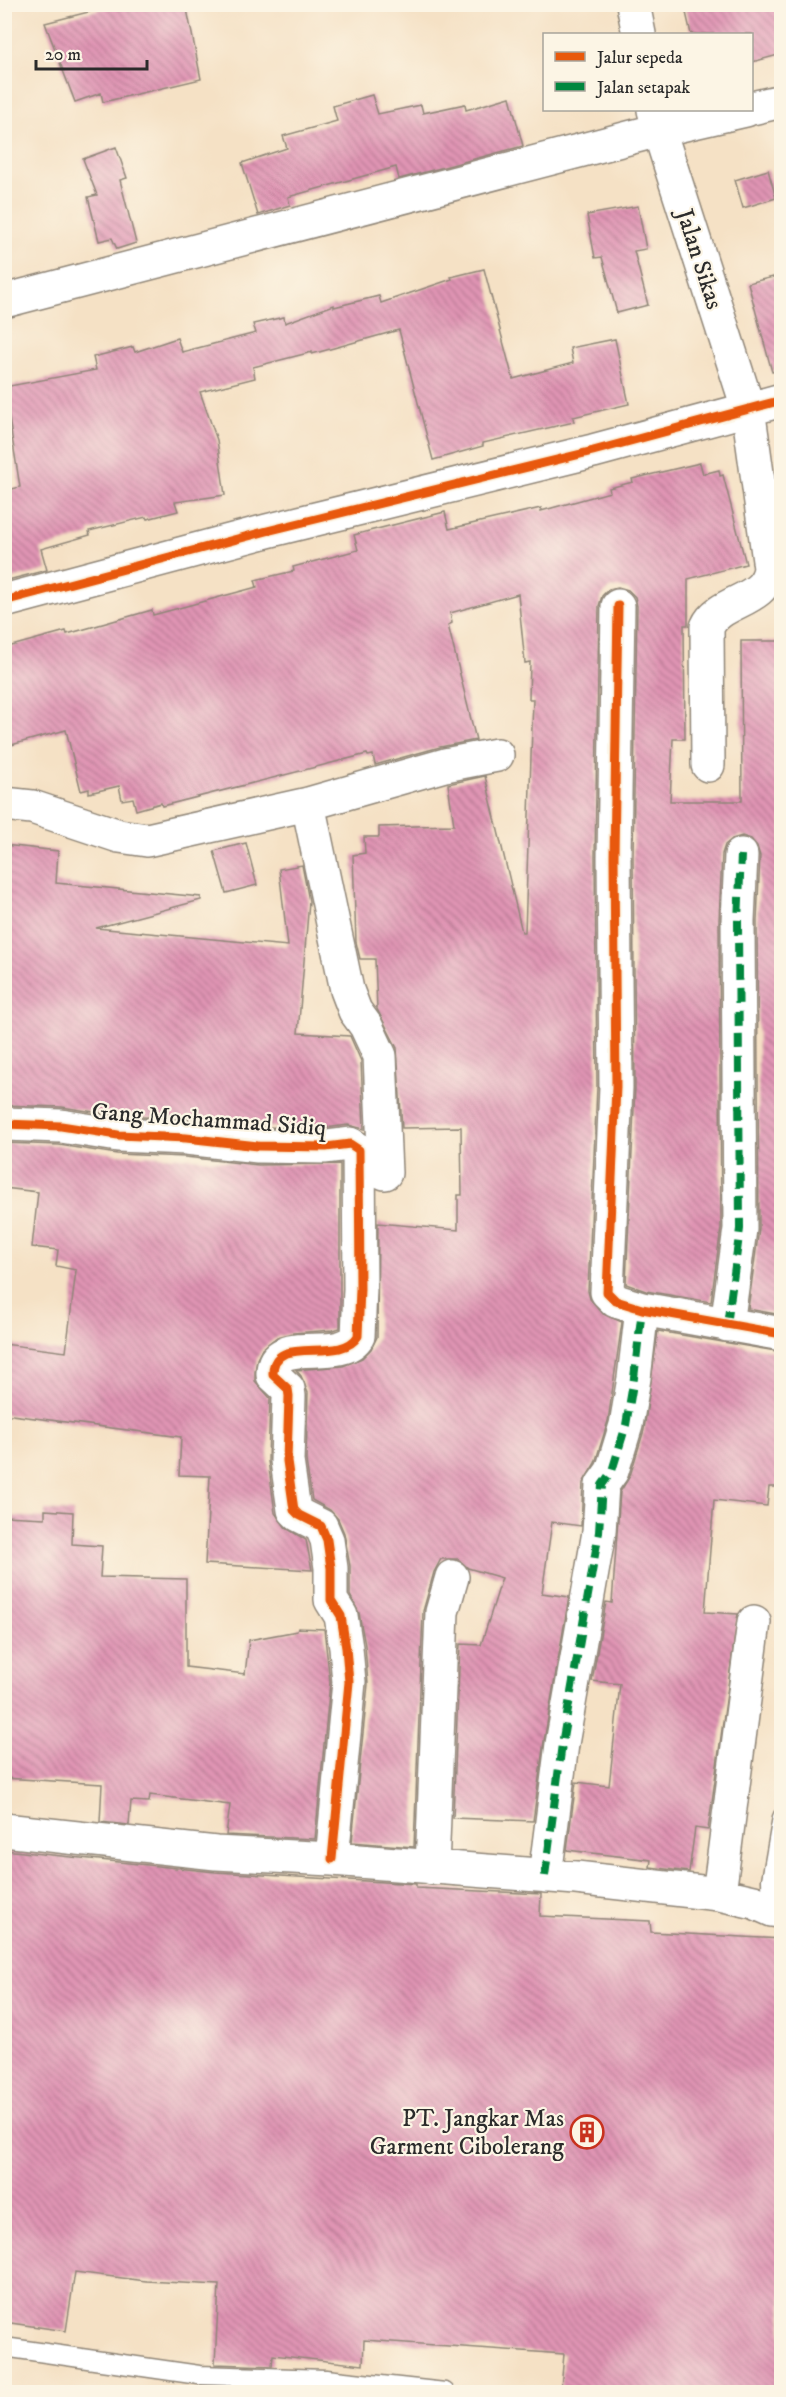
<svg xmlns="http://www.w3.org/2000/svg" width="786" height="2397" viewBox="0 0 786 2397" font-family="'IM FELL DW Pica',serif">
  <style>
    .building { fill: url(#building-back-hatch) }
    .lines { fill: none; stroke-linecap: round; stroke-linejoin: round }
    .service-casing { stroke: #908678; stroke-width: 21 }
    .minor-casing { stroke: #908678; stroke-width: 36 }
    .service { stroke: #fff; stroke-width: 18 }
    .minor { stroke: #fff; stroke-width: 33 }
    .quiet { stroke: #00873e; stroke-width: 8; stroke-dasharray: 15 8; stroke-linecap: butt }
    .cycleway-casing { stroke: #fcf5e5; stroke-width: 13 }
    .cycleway { stroke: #e8590c; stroke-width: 9 }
    .labels { text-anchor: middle; stroke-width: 4.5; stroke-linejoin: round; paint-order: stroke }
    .street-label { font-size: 24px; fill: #2b2b2b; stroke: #fcf5e5 }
    .poi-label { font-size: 24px; fill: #2b2b2b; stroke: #fcf5e5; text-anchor: end }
  </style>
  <defs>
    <pattern id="building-back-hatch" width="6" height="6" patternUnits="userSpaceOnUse" patternTransform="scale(1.5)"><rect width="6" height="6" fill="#e094b4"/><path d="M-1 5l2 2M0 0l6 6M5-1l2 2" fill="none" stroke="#b67993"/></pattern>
  </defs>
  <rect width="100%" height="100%" fill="#fcf5e5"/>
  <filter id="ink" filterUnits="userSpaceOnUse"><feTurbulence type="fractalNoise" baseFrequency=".0167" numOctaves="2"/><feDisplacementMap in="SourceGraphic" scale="12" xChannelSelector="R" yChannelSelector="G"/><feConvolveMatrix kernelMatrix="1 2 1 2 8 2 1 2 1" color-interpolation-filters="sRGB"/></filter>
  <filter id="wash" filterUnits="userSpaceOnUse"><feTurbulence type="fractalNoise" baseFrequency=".008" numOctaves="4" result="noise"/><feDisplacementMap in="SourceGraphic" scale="24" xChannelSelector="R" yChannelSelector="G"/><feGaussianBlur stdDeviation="1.35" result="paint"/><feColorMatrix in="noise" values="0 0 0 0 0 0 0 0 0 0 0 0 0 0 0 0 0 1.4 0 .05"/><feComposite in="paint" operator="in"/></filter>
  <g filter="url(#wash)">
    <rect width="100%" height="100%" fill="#f5e1c5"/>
    <g id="blocks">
      <path class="building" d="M 120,4 L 186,4 L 201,79 L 103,102 L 101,93 L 75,102 L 45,23 Z
        M 684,4 L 782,4 L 782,54 L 752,62 L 752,34 L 691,34 Z
        M 372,95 L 378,114 L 421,105 L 423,113 L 465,104 L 466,110 L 510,97 L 523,146 L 399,179 L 396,167 L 288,197 L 290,205 L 258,215 L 242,163 L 287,148 L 283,136 L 337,121 L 333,106 Z
        M 116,147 L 127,178 L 120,180 L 136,243 L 117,249 L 112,238 L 99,241 L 88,197 L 97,195 L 83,159 Z
        M 768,170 L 776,198 L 743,208 L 735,180 Z
        M 638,206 L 646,249 L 634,251 L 648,305 L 617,313 L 602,257 L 595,258 L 587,215 Z
        M 484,269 L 513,379 L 573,363 L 570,348 L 615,339 L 629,404 L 573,417 L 574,422 L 483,443 L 483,446 L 433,460 L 399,330 L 312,354 L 312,352 L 253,367 L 255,378 L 200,392 L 217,440 L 225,495 L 175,502 L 178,511 L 147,519 L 146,517 L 89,531 L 90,535 L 41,549 L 47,570 L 4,581 L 4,491 L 20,487 L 4,387 L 96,370 L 93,357 L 133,347 L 135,352 L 177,338 L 182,352 L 256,333 L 253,324 L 284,317 L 285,323 L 334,305 L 334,307 L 379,296 L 381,303 L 452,279 L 451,277 Z
        M 782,275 L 782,371 L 772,372 L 748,283 Z
        M 700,463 L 703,474 L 719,470 L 720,476 L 723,475 L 746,564 L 688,579 L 688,625 L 684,625 L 685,739 L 673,739 L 670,801 L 742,801 L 741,641 L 782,641 L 782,1315 L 748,1309 L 759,1229 L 757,921 L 760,856 L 757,846 L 751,839 L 742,836 L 732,839 L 725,845 L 722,854 L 719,921 L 721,1228 L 711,1302 L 646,1291 L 626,1284 L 635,1087 L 633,857 L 637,606 L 635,597 L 628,590 L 618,587 L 609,589 L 602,596 L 599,606 L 595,857 L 597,1087 L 588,1291 L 590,1299 L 603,1314 L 622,1322 L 608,1421 L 595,1463 L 583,1483 L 581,1526 L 552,1522 L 542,1593 L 569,1597 L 544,1741 L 533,1821 L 453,1818 L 460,1644 L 481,1645 L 502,1578 L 468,1568 L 458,1559 L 441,1559 L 434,1572 L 423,1611 L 414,1847 L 352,1842 L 368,1684 L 365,1645 L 359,1613 L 350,1595 L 350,1566 L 344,1533 L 338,1519 L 330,1510 L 312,1500 L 306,1460 L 308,1393 L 301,1376 L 296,1370 L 343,1366 L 362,1358 L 371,1349 L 377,1337 L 378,1223 L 458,1230 L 458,1195 L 462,1195 L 461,1127 L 402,1128 L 397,1048 L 377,1009 L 375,959 L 360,959 L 356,942 L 353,855 L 365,853 L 364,837 L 379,837 L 379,827 L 454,825 L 448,784 L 485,776 L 522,932 L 525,932 L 533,699 L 529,699 L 530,662 L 525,663 L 518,594 L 450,613 L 452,623 L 448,625 L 476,740 L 440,747 L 375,765 L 373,755 L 368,756 L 367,754 L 162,806 L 161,803 L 136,810 L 133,798 L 122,800 L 119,786 L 89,793 L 89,789 L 81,791 L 66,730 L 4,747 L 4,648 L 66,631 L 67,634 L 152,610 L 153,615 L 257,587 L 255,580 L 294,571 L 293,567 L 358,550 L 354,535 L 369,531 L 445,512 L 449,529 L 541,508 L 541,511 L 610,492 L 609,488 L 633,482 L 632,479 Z
        M 246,843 L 257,885 L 226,893 L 214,851 Z
        M 4,845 L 58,851 L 56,883 L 201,897 L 201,900 L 96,928 L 288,946 L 279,869 L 302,865 L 309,901 L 298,1033 L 350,1036 L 361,1061 L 364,1129 L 348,1125 L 325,1128 L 259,1127 L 188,1119 L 120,1116 L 62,1107 L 4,1105 Z
        M 4,1143 L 59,1145 L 117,1154 L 185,1157 L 258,1165 L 340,1164 L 340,1328 L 333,1330 L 293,1333 L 277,1337 L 262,1349 L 257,1359 L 255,1372 L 255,1381 L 270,1398 L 268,1461 L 275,1513 L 286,1528 L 306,1540 L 312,1570 L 205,1564 L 210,1476 L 179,1475 L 181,1437 L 4,1414 L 4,1344 L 66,1352 L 76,1270 L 56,1266 L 58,1250 L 32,1247 L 38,1192 L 4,1188 Z
        M 658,1331 L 782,1352 L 782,1424 L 778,1487 L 769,1487 L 767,1506 L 714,1500 L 705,1612 L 738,1614 L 708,1830 L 695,1828 L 689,1872 L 650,1867 L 651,1860 L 567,1850 L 576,1782 L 609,1786 L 620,1684 L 592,1681 L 606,1602 L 612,1603 L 620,1492 L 630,1476 L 644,1430 Z
        M 45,1510 L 73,1512 L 72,1544 L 102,1546 L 100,1577 L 186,1579 L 186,1667 L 245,1674 L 249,1640 L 297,1631 L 298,1628 L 324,1629 L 330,1682 L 315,1839 L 226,1835 L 230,1805 L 150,1795 L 149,1802 L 131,1801 L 129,1825 L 100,1822 L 102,1784 L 4,1778 L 4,1516 L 45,1518 Z
        M 4,1850 L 215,1872 L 416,1884 L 416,1888 L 541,1894 L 540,1916 L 650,1921 L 651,1932 L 782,1939 L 782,2392 L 603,2392 L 561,2388 L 564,2354 L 364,2340 L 363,2365 L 273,2355 L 272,2366 L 215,2364 L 219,2285 L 146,2281 L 75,2272 L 66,2331 L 4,2322 Z
        M 214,2387 L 271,2389 L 271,2392 L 214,2392 Z"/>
    </g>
  </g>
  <g filter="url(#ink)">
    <use href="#blocks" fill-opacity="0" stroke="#908678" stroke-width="1.5"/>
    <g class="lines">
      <g class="service-casing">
        <path id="service" d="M 772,1910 L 771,1880 L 782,1817
          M 4,2347 L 199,2375 L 326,2379 L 445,2392"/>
      </g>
      <g class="minor-casing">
        <path id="minor" d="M 633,4 L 639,34
          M 752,108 L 782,101
          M 654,110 L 659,130 L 748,408 L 770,568 C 766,603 719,599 707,627 L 708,765
          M 4,301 L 659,130 L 746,110
          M 4,601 L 267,531 L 593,451 L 782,400
          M 618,606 L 614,857 L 616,1087 L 607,1292 L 616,1301 L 642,1309 L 782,1334
          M 4,804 L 32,807 L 119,836 L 147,840 L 308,804 L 445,765 L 497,755
          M 308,804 L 347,990 L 355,1011 L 366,1026 L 380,1056 L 385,1173
          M 4,1124 L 61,1126 L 118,1135 L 186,1138 L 258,1146 L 326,1147 L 350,1144 L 359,1150 L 360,1289 L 358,1336 C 340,1366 271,1331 273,1375 L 288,1389 L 289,1396 L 287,1461 L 294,1510 L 299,1515 L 321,1526 L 327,1540 L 331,1568 L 331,1600 L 341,1616 L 346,1648 L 349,1682 L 332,1859
          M 727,1325 L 740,1229 L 738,921 L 741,855
          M 4,1830 L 216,1853 L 332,1859 L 576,1878 L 719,1894 L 754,1902 L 772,1910 L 782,1911
          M 432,1868 L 442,1612 L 452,1577
          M 545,1876 L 562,1744 L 599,1532 L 602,1485 L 612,1471 L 626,1425 L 634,1378 L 642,1309
          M 719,1894 L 754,1622"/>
      </g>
      <use href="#service" class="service"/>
      <use href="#minor" class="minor"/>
      <path class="quiet" d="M 727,1325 L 740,1229 L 738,921 L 741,855
        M 545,1876 L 562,1744 L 599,1532 L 602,1485 L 612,1471 L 626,1425 L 634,1378 L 642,1309"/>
      <g class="cycleway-casing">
        <path id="cycleway" d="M 4,601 L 267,531 L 593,451 L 782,400
          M 618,606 L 614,857 L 616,1087 L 607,1292 L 616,1301 L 642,1309 L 782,1334
          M 4,1124 L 61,1126 L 118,1135 L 186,1138 L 258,1146 L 326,1147 L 350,1144 L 359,1150 L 360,1289 L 358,1336 C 340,1366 271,1331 273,1375 L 288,1389 L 289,1396 L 287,1461 L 294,1510 L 299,1515 L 321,1526 L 327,1540 L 331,1568 L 331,1600 L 341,1616 L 346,1648 L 349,1682 L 332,1859"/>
      </g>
      <use href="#cycleway" class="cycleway"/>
    </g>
  </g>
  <defs>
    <g id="building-ring" transform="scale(1.725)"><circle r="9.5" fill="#fcf5e5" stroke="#c8321e" stroke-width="1.5"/><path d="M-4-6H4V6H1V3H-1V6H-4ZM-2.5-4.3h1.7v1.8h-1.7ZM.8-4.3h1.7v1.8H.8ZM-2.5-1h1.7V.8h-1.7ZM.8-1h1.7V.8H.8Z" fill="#c8321e"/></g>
  </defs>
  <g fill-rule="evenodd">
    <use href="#building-ring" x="587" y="2132"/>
  </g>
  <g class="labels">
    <g class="street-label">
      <text transform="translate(700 259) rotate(72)" y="8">Jalan Sikas</text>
      <text transform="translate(209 1119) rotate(4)" y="8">Gang Mochammad Sidiq</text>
    </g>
    <g class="poi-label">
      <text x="564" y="2126">PT. Jangkar Mas<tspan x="564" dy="28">Garment Cibolerang</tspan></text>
    </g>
  </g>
  <rect width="786" height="2397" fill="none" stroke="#fcf5e5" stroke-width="24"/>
  <rect x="543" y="33" width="210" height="78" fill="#fcf5e5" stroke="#a8a49b" stroke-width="1.5"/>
  <rect x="555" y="52" width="30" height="9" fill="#e8590c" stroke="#a8a49b" stroke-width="1.5"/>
  <text x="597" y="63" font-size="18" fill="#2b2b2b">Jalur sepeda</text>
  <rect x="555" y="82" width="30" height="9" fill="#00873e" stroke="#a8a49b" stroke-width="1.5"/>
  <text x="597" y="93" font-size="18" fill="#2b2b2b">Jalan setapak</text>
  <path d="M36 60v9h111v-9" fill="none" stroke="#2b2b2b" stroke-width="3"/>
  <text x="45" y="60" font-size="18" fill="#2b2b2b" stroke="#fcf5e5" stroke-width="4.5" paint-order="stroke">20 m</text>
</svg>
